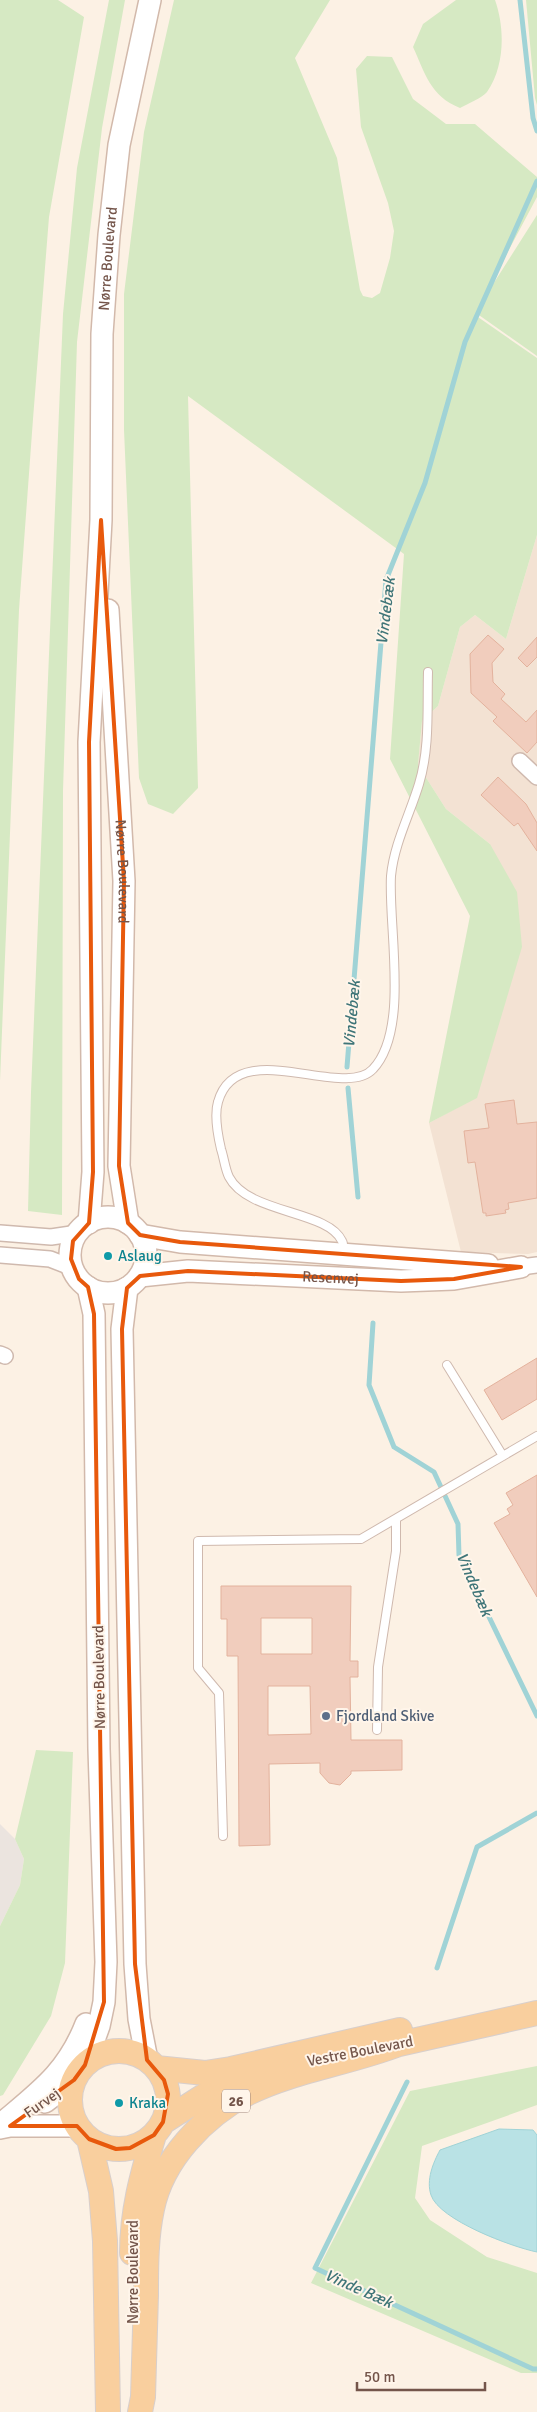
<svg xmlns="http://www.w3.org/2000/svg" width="537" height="2412" viewBox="0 0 537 2412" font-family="Signika,sans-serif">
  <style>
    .residential { fill: #f3e2d3 }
    .industrial { fill: #ebe4df }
    .green { fill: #d6e9c3 }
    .water { fill: #b9e2e5; stroke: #a0d3d6 }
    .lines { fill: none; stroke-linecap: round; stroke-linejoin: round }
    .stream { stroke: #a0d3d6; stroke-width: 5 }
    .building { fill: #f1cdbd; stroke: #e3b29d; fill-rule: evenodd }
    .lane-casing { stroke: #cfb9ae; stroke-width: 10 }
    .street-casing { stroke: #cfb9ae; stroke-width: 18 }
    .secondary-casing { stroke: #d2b9ab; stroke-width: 24 }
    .primary-casing { stroke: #d8cfcc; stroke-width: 26 }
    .lane { stroke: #fff; stroke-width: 8 }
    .street { stroke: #fff; stroke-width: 15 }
    .secondary { stroke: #fff; stroke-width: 21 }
    .primary { stroke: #f9cf9e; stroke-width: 24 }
    .marked { fill: none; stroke: #e8590c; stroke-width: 4; stroke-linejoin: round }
    .culture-dot { fill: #0f9aa8; stroke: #fff5ea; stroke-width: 2 }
    .service-dot { fill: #5c6f8a; stroke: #fff5ea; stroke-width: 2 }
    .labels { text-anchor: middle; stroke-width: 4; stroke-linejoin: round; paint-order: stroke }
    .shield { fill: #fff5ea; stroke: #9e857a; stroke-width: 1 }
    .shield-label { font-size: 14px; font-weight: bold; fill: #74554a }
    .street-label { font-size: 15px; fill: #74554a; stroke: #fff5ea }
    .culture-label { font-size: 15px; fill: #0d838f; stroke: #fff5ea; text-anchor: start }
    .service-label { font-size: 15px; fill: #4e5e75; stroke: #fff5ea; text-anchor: start }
    .water-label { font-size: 16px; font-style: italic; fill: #3f7578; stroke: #fff5ea }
  </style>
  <rect width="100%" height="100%" fill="#fcf1e4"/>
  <path class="residential" d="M 537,535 L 537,1252 L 528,1254 L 461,1252 L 429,1123 L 477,1097 L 490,844 L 446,809 L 418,765 L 422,721 L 438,706 L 460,627 L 475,615 L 506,639 Z"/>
  <path class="industrial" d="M 0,1824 L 15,1839 L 24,1859 L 20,1885 L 0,1926 Z"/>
  <path class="green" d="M 0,0 L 58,0 L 84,17 L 49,217 L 33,419 L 19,610 L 0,1081 Z
    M 109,0 L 125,0 L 102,128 L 77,342 L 63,791 L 62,1215 L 28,1211 L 31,1092 L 63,314 L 77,168 Z
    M 174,0 L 330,0 L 295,58 L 337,158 L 360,290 L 363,296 L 372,298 L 380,293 L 390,258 L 394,231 L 388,203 L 361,127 L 356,69 L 367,56 L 392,57 L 413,99 L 446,124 L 475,124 L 537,177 L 537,197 L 478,308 L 537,215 L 537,356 L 476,313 L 475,315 L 537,358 L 537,535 L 506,639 L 475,615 L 460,627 L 438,706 L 422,721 L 418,765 L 446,809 L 490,844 L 517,892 L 522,947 L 477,1098 L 429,1123 L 470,916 L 390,759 L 404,554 L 188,396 L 198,788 L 173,814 L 148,804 L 139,778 L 124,430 L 124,294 L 144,132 Z
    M 456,0 L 495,0 C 505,28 505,66 487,92 C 482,98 467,104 460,108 C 430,96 425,73 413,47 L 423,24 Z
    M 526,0 L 537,0 L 537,105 L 535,98 Z
    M 36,1750 L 73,1752 L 65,1963 L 51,2016 L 3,2095 L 0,2096 L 0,1926 L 20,1885 L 24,1859 L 15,1839 Z
    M 537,2066 L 537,2105 L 422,2146 L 415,2198 L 430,2220 L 487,2257 L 537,2273 L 537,2373 L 521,2373 L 311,2283 L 410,2091 Z"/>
  <path class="water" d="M 499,2129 L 533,2130 L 537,2135 L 537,2252 C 512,2247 439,2220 431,2195 C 426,2180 433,2163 440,2150 Z"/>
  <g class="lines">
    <path class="stream" d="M 520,0 L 533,118 L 537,131
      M 347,1067 L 386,580 L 425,483 L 465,342 L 537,181
      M 348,1088 L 358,1197
      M 373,1323 L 369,1385 L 394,1447 L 434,1472 L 458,1524 L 459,1555 L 537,1716
      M 437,1968 L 477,1847 L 537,1813
      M 407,2082 L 315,2268 L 533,2369 L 537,2369"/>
  </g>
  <path class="building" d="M 488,635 L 504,649 L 492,663 L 493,682 L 505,694 L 501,699 L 526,722 L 537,710 L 537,742 L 527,753 L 493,721 L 497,717 L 471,693 L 470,654 Z
    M 537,637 L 537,657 L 527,667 L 518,658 Z
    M 498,777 L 526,804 L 537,823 L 537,851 L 518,823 L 514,826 L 481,795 Z
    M 514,1100 L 517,1124 L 537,1122 L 537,1198 L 508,1203 L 509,1209 L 505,1210 L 506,1213 L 486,1216 L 486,1213 L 483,1213 L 475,1162 L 468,1163 L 464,1131 L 489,1128 L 485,1104 Z
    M 537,1358 L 537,1399 L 502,1420 L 484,1390 Z
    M 537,1475 L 537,1597 L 494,1523 L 510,1514 L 507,1509 L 513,1505 L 506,1493 Z
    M 221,1586 L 351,1586 L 350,1661 L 358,1661 L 358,1677 L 350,1677 L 351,1740 L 402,1740 L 402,1770 L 351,1771 L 351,1774 L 340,1785 L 329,1783 L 320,1773 L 320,1763 L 269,1764 L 270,1845 L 239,1846 L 238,1656 L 227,1656 L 227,1619 L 221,1619 ZM 261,1618 L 312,1618 L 312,1654 L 261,1654 ZM 268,1686 L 310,1686 L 311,1734 L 268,1735 Z"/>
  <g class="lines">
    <g class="lane-casing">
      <path id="lane" d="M 343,1252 C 343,1249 344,1244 342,1241 C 328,1210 248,1214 229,1177 C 225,1169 224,1158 221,1149 C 218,1136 214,1115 218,1102 C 237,1034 344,1101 373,1069 C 410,1030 388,927 391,876 C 394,844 410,814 419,784 C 430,748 427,709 428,672
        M 447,1365 L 503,1456
        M 377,1730 L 378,1667 L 396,1551 L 396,1520
        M 223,1836 L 219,1693 L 198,1668 L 198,1541 L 361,1539 L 537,1436"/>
    </g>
    <g class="street-casing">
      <path id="street" d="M 520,761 L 537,777
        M 0,1233 L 51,1237 L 78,1233
        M 0,1255 L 50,1259 L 73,1268
        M 521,1267 L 537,1265
        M 0,1354 L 5,1356"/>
    </g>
    <g class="secondary-casing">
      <g id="secondary">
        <path id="s1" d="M 108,610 L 124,881 L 119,1166 L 128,1223"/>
        <circle cx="108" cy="1255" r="38"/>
        <path id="s2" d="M 89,1223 L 93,1172 L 89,742 L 101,520 L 102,334 L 109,235 L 119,145 L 150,0"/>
        <path d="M 140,1235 L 180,1242 L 488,1265"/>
        <path id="s3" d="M 140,1276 L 188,1271 L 401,1281 L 454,1279 L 521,1267"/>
        <path d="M 127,1288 L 122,1329 L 135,1964 L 139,2019 L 147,2060"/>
        <path d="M 85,2065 L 99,2026 L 104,2002 L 106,1962 L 99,1749 L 94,1314 L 88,1287"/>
        <path d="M 45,2102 L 74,2080"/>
        <path d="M 0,2125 C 39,2092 67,2073 86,2024"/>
        <path d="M 0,2128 L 10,2126 L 77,2126"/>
      </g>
    </g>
    <g class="primary-casing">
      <path id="primary" d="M 382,2045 L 399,2044 L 537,2013
        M70 2100a49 49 0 1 1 98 0a49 49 0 1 1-98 0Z
        M 156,2068 L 205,2073 L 231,2069 L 400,2030
        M 163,2122 L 210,2092 L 255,2072 L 291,2064
        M 89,2139 L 101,2191 L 105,2241 L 108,2412
        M 132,2253 C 132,2211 142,2175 154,2135
        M 140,2412 L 143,2397 C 144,2363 145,2329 146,2295 C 146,2266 146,2237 152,2209 C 162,2159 204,2116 248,2093 C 295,2070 350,2063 399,2044"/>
    </g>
    <use href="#lane" class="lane"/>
    <use href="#street" class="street"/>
    <use href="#secondary" class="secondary"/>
    <use href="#primary" class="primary"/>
  </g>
  <path class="marked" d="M 101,520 L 124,881 L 119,1166 L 128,1223 L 140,1235 L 180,1242 L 521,1267 L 454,1279 L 401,1281 L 188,1271 L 140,1276 L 127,1288 L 122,1329 L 135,1964 L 147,2060 L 164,2080 L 168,2094 L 163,2122 L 154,2135 L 130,2148 L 116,2149 L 89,2139 L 77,2126 L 10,2126 L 74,2080 L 85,2065 L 104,2002 L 94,1314 L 88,1287 L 79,1279 L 71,1259 L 73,1241 L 89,1223 L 93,1172 L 89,742 Z"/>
  <g class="culture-dot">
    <circle cx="108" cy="1256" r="5"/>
    <circle cx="119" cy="2103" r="5"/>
  </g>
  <circle class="service-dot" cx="326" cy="1716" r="5"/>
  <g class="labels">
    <rect class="shield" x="222" y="2089.5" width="28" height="23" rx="4"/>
    <g class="shield-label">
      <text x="236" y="2106">26</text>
    </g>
    <g class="street-label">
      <text dy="5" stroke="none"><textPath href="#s2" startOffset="965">Nørre Boulevard</textPath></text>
      <text dy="5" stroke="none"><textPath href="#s1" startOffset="262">Nørre Boulevard</textPath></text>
      <text dy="5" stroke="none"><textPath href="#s3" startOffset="191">Resenvej</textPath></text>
      <text transform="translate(99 1677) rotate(-91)" y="5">Nørre Boulevard</text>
      <text transform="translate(360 2051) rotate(-11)" y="5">Vestre Boulevard</text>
      <text transform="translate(42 2103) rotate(-35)" y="5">Furvej</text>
      <text transform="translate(133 2272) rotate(-90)" y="5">Nørre Boulevard</text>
    </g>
    <g class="culture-label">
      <text x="118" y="1261">Aslaug</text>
      <text x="129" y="2108">Kraka</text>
    </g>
    <g class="service-label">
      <text x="336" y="1721">Fjordland Skive</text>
    </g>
    <g class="water-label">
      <text transform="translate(385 611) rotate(-83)" y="6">Vindebæk</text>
      <text transform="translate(351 1014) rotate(-85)" y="6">Vindebæk</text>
      <text transform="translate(475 1584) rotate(67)" y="6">Vindebæk</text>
      <text transform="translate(359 2288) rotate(24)" y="6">Vinde Bæk</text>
    </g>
  </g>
  <path d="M357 2382v8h128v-8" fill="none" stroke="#74554a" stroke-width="2.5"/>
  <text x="364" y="2382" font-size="15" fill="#74554a" stroke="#fff5ea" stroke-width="4" paint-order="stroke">50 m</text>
</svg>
